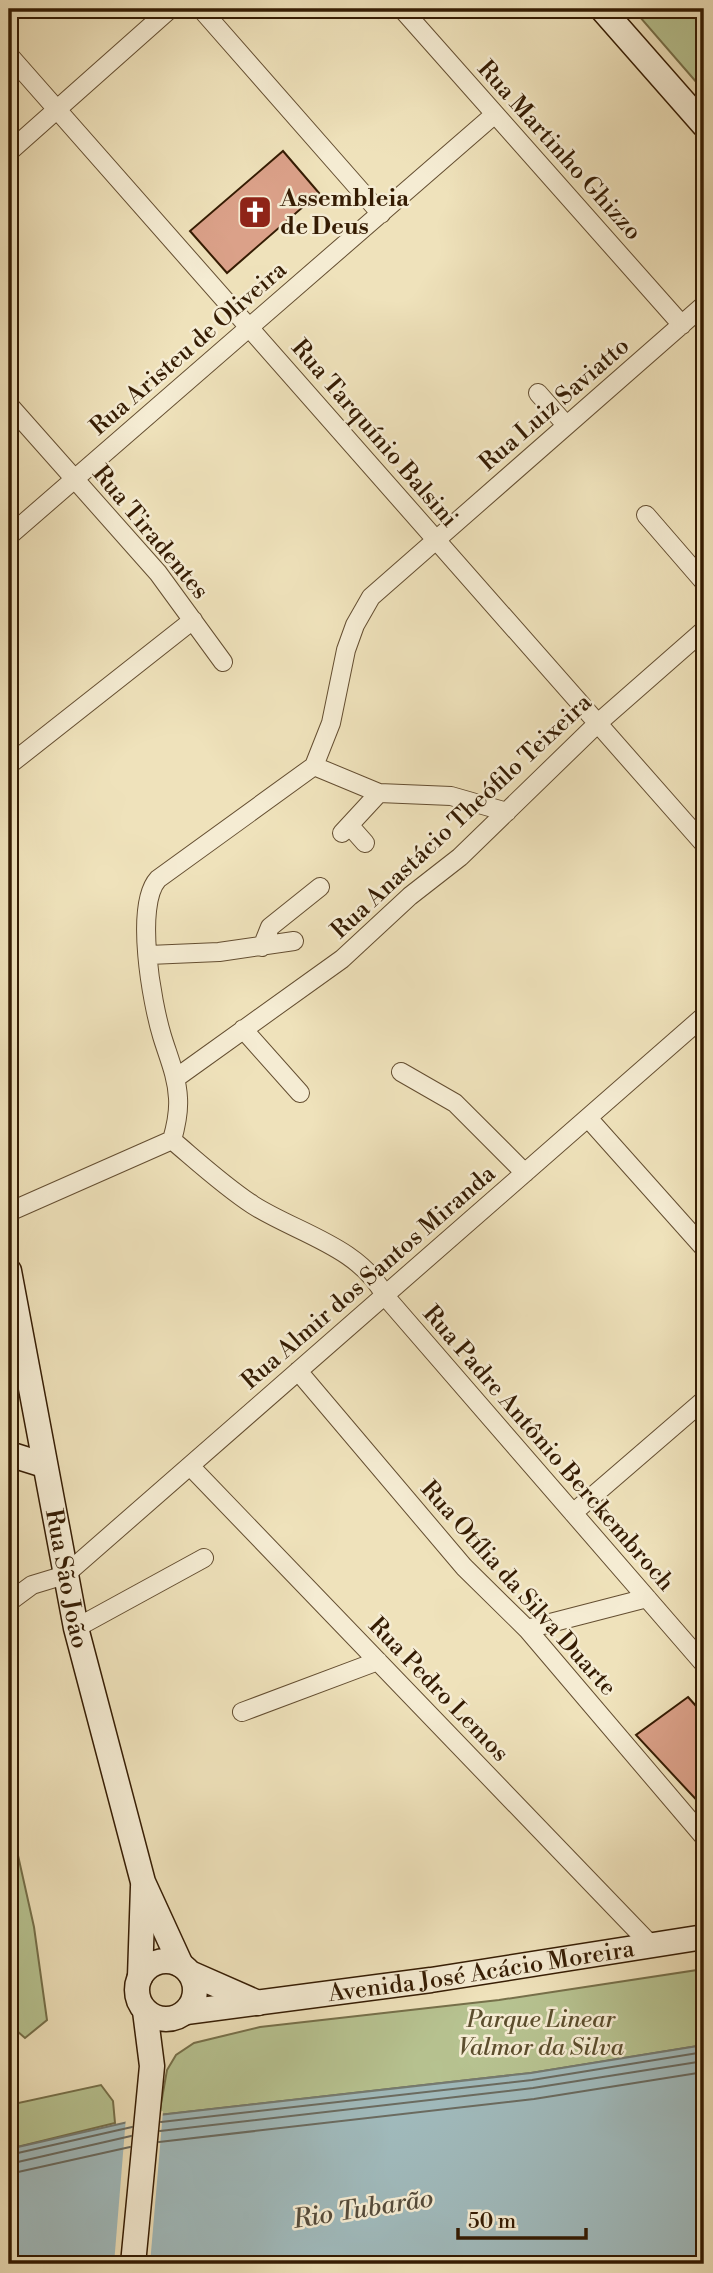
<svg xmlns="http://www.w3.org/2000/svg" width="713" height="2273" viewBox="0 0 713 2273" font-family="'Libre Bodoni',serif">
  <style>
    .green { fill: #b7c391; stroke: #76704a; stroke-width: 2 }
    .water { fill: #a0babc; stroke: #757b72; stroke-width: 2 }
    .pier { fill: #efe2bb }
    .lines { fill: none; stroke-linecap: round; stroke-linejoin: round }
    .shore { stroke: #6a6b60; stroke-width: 2 }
    .building { fill: #dba189; stroke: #351c03; stroke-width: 2 }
    .street-casing { stroke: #644e31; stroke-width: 20 }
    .secondary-casing { stroke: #351c03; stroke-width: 27 }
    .street { stroke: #f5ecd3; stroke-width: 18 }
    .secondary { stroke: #f5ecd3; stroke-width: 24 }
    .labels { text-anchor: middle; stroke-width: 5; stroke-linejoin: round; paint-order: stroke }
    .street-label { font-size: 24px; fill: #351c03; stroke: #f5ecd3 }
    .poi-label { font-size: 24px; font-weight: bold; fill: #351c03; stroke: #f5ecd3; text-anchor: start }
    .park-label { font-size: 24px; font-style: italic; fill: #5c4e2e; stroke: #f5ecd3 }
    .water-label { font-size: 26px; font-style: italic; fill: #554b3a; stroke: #f5ecd3 }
  </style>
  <rect width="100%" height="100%" fill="#efe2bb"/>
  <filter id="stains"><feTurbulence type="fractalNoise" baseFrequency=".00286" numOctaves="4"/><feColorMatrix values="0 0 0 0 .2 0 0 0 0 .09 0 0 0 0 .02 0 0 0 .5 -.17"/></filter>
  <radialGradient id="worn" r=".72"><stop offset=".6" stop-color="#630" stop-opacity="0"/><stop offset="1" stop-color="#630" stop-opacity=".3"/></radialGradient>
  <path class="green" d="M 643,9 L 704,9 L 704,91 L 639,16 Z
    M 9,1830 L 15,1842 L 34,1927 L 47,2020 L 25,2038 L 9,2024 Z
    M 704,1969 L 704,2045 L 531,2073 L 159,2115 L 167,2070 L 176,2055 L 194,2043 L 260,2027 L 499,2000 Z
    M 101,2085 L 113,2101 L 115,2123 L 9,2149 L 9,2105 Z"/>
  <path class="water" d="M 704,2045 L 704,2263 L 9,2264 L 9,2149 L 159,2115 L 531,2073 Z"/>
  <path class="pier" d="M 163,2111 L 150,2264 L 114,2264 L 126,2117 Z"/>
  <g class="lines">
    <path class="shore" d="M 161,2122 L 532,2080 L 704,2052
      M 160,2131 L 533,2088 L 704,2061
      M 159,2142 L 534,2099 L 704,2072
      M 9,2155 L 132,2127
      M 9,2164 L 131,2136
      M 9,2174 L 130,2147"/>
  </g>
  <path class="building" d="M 283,151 L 319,193 L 227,273 L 190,231 Z
    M 688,1697 L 704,1715 L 704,1808 L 636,1735 Z"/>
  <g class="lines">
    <g class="street-casing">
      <path id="street" d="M 201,9 L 381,214
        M 402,9 L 682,325
        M 9,55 L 704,844
        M 9,152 L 170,9
        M 704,305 L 371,597 L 355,625 L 346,650 L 331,723 L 314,766 L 158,879 C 134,905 152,1003 162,1036 C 168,1056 177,1076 178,1098 C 179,1112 176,1126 172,1140 C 198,1162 224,1186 253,1205 C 297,1233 360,1247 385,1296 L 704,1664
        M 538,393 L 566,425
        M 9,405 L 158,573 L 223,662
        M 646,515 L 704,582
        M 9,536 L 495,114
        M 9,765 L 193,620
        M 314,766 L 379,793 L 451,796 L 507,812
        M 350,826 L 365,843
        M 342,833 L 379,793
        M 262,947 L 270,927 L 320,887
        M 149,955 L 219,952 L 294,941
        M 243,1029 L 300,1093
        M 401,1072 L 455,1103 L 525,1173
        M 176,1078 L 342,959 L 410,896 L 460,857 L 598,723 L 704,630
        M 588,1118 L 704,1248
        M 9,1212 L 172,1140
        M 298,1371 L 464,1567 L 527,1629 L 704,1837
        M 190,1466 L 652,1946
        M 573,1513 L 704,1400
        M 9,1602 L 32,1585 L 65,1575 L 704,1016
        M 76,1628 L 204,1558
        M 527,1629 L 647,1598
        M 242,1712 L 378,1661"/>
    </g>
    <g class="secondary-casing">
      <g id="secondary">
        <path d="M 602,9 L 704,125"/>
        <path id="s1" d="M 9,1271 L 76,1628 L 143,1882 L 181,1965"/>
        <path d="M 9,1454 L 44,1465"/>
        <circle cx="166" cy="1990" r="29"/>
        <path d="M 190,1973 L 258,2003"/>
        <path d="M 140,1977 L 143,1887"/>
        <path id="s2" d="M 186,2012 L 431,1980 L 704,1937"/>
        <path d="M 133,2264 L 152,2066 L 145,2011"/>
      </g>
    </g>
    <use href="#street" class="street"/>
    <use href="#secondary" class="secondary"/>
  </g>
  <defs>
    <g id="church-square" transform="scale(1.75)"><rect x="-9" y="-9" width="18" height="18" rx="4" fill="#8f2418" stroke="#f5ecd3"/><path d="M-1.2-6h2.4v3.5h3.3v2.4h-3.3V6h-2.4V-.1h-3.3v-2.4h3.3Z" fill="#fff"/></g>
  </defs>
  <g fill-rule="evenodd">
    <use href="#church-square" x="255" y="212"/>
  </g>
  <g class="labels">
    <g class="street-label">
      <text transform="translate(560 150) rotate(48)" y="8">Rua Martinho Ghizzo</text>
      <text transform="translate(188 348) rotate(-41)" y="8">Rua Aristeu de Oliveira</text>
      <text transform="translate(554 404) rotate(-41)" y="8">Rua Luiz Saviatto</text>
      <text transform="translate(375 433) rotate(49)" y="8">Rua Tarquínio Balsini</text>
      <text transform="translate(151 532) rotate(50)" y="8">Rua Tiradentes</text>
      <text transform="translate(461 816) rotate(-43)" y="8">Rua Anastácio Theófilo Teixeira</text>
      <text transform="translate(368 1277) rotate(-41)" y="8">Rua Almir dos Santos Miranda</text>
      <text transform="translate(549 1448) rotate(49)" y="8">Rua Padre Antônio Berckembroch</text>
      <text dy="8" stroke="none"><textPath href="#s1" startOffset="313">Rua São João</textPath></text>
      <text transform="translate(519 1588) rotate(48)" y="8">Rua Otília da Silva Duarte</text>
      <text transform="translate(439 1689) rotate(46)" y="8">Rua Pedro Lemos</text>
      <text dy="8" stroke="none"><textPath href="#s2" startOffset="298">Avenida José Acácio Moreira</textPath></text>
    </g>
    <g class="poi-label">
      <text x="280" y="206">Assembleia<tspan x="280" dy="28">de Deus</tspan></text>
    </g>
    <g class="park-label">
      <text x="541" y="2027">Parque Linear<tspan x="541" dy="28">Valmor da Silva</tspan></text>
    </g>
    <g class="water-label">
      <text transform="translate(363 2208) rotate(-9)" y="9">Rio Tubarão</text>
    </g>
  </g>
  <rect width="713" height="2273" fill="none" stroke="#efe2bb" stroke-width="35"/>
  <rect x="10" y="10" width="692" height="2252" fill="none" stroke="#351c03" stroke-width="3.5"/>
  <rect x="18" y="18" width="678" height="2238" fill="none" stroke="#351c03" stroke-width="2"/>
  <path d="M458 2228v10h128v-10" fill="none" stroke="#351c03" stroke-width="3.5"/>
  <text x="468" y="2228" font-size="21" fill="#351c03" stroke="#f5ecd3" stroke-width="5" paint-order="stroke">50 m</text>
  <rect width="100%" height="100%" filter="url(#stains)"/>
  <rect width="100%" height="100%" fill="url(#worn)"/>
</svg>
